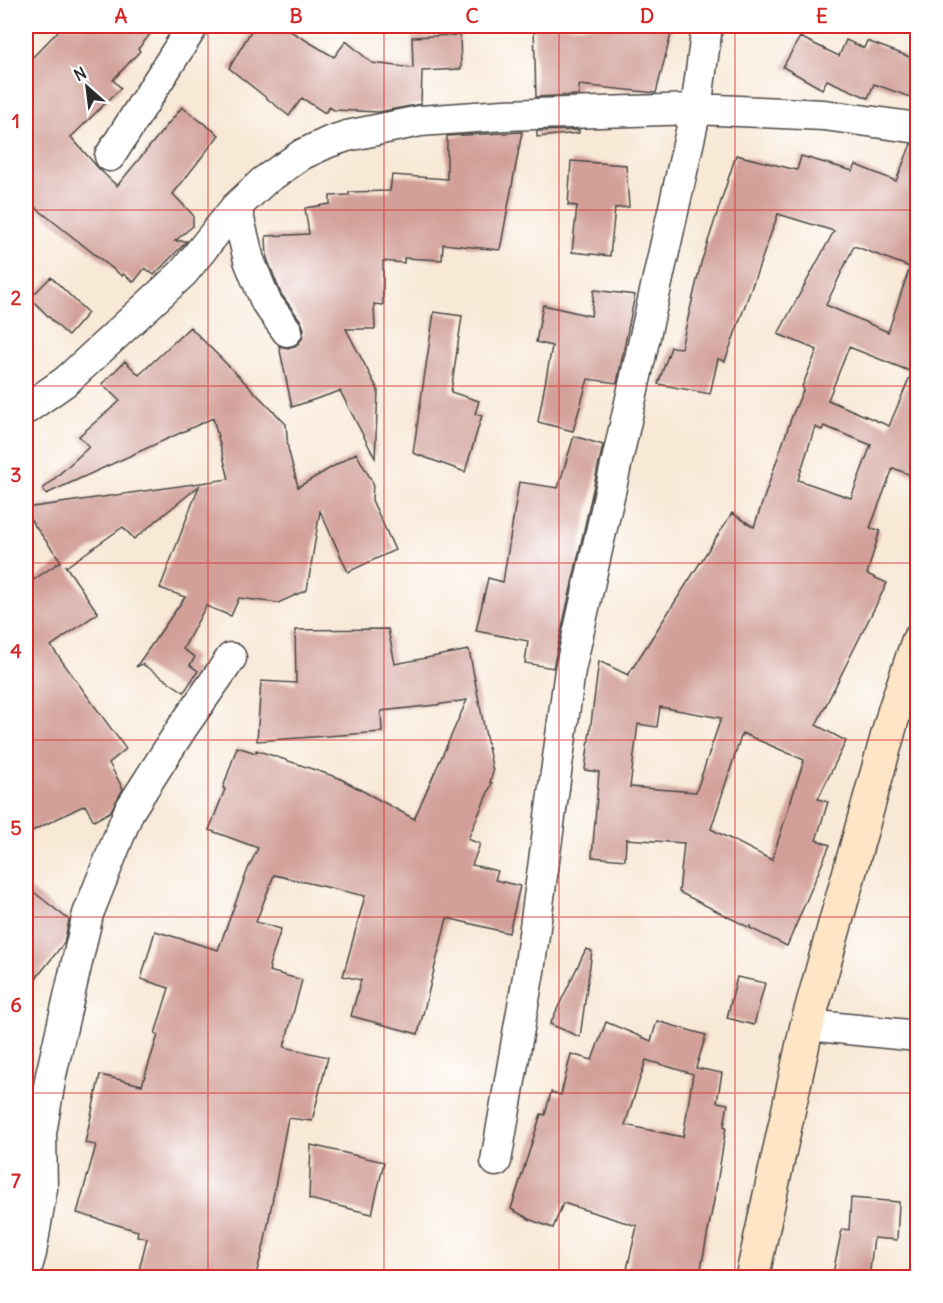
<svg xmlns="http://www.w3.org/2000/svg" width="943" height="1303" viewBox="0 0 943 1303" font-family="Delius,sans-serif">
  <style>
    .building { fill: #d2a099; fill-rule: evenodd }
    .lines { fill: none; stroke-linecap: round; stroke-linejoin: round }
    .minor-casing { stroke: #4a4745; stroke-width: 33 }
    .secondary-casing { stroke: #4a4745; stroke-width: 36 }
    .minor { stroke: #fff; stroke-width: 30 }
    .secondary { stroke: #fde5c5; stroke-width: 33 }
    .grid { fill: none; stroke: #d62828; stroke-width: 1.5; stroke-opacity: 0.55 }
    .neatline { fill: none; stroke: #d62828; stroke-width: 2 }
    .grid-label { font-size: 20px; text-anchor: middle; font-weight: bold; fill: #d62828 }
  </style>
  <rect width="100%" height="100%" fill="#fff"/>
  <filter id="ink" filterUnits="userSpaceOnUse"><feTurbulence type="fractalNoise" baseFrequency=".0167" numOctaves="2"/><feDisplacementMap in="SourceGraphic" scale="12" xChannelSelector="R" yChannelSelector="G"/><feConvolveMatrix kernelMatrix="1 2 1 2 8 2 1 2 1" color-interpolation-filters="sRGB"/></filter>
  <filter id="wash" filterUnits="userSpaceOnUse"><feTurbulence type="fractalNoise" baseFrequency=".008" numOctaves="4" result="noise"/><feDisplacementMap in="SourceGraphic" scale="24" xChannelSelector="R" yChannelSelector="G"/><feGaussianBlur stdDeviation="1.35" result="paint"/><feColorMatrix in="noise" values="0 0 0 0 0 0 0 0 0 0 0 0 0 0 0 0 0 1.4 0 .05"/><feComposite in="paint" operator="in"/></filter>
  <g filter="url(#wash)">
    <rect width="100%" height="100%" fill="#f8e8d6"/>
    <g id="blocks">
      <path class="building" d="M 63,26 L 157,26 L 138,49 L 140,51 L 113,80 L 121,88 L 71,137 L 100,170 L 117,186 L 182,107 L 219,135 L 173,194 L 193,215 L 193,226 L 175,241 L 187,241 L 154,275 L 145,268 L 134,282 L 123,274 L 122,276 L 26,200 L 26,64 Z
        M 254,26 L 282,26 L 334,57 L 346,41 L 372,63 L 413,68 L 412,37 L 460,35 L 461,69 L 422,71 L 421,104 L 379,112 L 334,110 L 329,107 L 325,113 L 302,98 L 289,116 L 229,68 Z
        M 534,26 L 673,26 L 656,93 L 579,85 L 579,95 L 536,97 Z
        M 800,37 L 839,56 L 846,40 L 864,48 L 867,41 L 918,60 L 918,100 L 874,84 L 868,98 L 827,80 L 822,89 L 783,67 Z
        M 579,130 L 579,133 L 537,137 L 537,131 Z
        M 522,132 L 500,250 L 443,244 L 442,260 L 404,258 L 404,263 L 383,261 L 383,305 L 374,304 L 375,329 L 346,329 L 378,390 L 375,458 L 340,391 L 292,407 L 279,346 L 288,348 L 297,345 L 302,339 L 304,329 L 301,321 L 281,294 L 267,258 L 266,236 L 309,234 L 305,208 L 330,204 L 330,196 L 349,195 L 349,192 L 390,191 L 392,175 L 447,179 L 447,136 Z
        M 911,144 L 918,145 L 918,478 L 893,468 L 870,528 L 880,530 L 867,574 L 887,583 L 816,725 L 846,741 L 818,799 L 828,802 L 816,840 L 830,845 L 787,946 L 750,928 L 750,926 L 748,927 L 679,892 L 684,843 L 626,839 L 625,860 L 592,857 L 599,772 L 585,770 L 599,661 L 628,675 L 732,513 L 754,527 L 792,416 L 804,388 L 802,387 L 817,350 L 778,334 L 834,231 L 778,214 L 725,361 L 718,359 L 710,394 L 658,384 L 671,347 L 681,348 L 701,263 L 736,155 L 797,170 L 801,156 L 853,171 L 856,165 L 896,181 ZM 854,246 L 910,267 L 888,332 L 826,305 ZM 849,347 L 912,372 L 889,426 L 828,400 ZM 824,426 L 871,445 L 851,498 L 798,480 L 815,427 L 822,430 ZM 660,707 L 721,718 L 696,792 L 630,787 L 638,724 L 657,727 ZM 742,733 L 804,760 L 772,860 L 711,829 Z
        M 571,161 L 626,165 L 629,207 L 615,208 L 610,256 L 572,252 L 577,206 L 568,205 Z
        M 51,277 L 88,313 L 68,336 L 30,298 Z
        M 594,290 L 635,295 L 617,383 L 588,379 L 573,431 L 538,422 L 552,346 L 536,342 L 543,305 L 591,316 Z
        M 434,312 L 462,316 L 451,392 L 479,401 L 475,414 L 482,415 L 465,472 L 413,453 Z
        M 190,327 L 286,424 L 288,448 L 298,487 L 356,453 L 373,483 L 372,500 L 395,550 L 348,572 L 320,511 L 307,590 L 278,603 L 239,598 L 231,616 L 206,606 L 183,649 L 195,657 L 190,665 L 198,671 L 184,692 L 142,664 L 136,667 L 185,597 L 160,588 L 199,486 L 134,539 L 123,527 L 66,567 L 65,565 L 98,613 L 51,646 L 126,749 L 109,763 L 123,789 L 110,812 L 94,821 L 85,805 L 26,834 L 26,585 L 61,561 L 26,514 L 26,508 L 229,479 L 213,418 L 46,494 L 43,489 L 89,447 L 79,436 L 120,401 L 102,384 L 125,361 L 139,375 Z
        M 574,436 L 603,445 L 553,668 L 525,663 L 528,641 L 476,631 L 488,578 L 503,582 L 519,482 L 558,488 Z
        M 388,629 L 395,664 L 469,650 L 493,772 L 490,782 L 492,783 L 468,839 L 480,844 L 472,865 L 498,871 L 495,880 L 520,886 L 509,933 L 447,918 L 418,1034 L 351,1016 L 361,980 L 343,976 L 365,896 L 274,875 L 256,922 L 281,929 L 269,966 L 270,967 L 269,971 L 302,980 L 284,1047 L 328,1057 L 312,1121 L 288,1118 L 264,1245 L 255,1278 L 137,1278 L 147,1238 L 137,1236 L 138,1231 L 77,1213 L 96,1145 L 85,1143 L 100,1075 L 142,1085 L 158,1035 L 155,1034 L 169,988 L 141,979 L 155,931 L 218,950 L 248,869 L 258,848 L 209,830 L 225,789 L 223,788 L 237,747 L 256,753 L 256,750 L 339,778 L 414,819 L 467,700 L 436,705 L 381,711 L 382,732 L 257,741 L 261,681 L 296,683 L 295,630 Z
        M 26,886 L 69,920 L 64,943 L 26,991 Z
        M 586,949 L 592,951 L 580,1037 L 550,1024 Z
        M 737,977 L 765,983 L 754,1025 L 727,1018 Z
        M 657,1021 L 706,1035 L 696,1068 L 722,1073 L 717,1102 L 728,1104 L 724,1126 L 726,1127 L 716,1190 L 699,1278 L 625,1278 L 637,1226 L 563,1203 L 553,1228 L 531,1220 L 511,1209 L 541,1114 L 545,1115 L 551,1092 L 561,1095 L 571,1054 L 592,1060 L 606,1022 L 651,1041 ZM 646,1060 L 693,1074 L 683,1137 L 625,1125 Z
        M 311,1145 L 384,1162 L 372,1214 L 309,1199 Z
        M 851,1198 L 899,1202 L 897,1240 L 874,1238 L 869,1278 L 832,1278 L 842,1229 L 849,1230 Z"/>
    </g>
  </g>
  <g filter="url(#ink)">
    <use href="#blocks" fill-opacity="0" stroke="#4a4745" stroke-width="1.5"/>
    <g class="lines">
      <g class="minor-casing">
        <path id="minor" d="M 110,156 L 193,26
          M 236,207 L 249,260 L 266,302 L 287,331
          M 26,409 L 66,381 L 183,273 L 236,207 L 264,181 L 303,154 L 329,142 L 347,136 L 420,121 L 504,115 L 696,109 L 824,115 L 918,128
          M 807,1025 L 918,1036
          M 496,1161 L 529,971 L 570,670 L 696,109 L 707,26
          M 26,1270 L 31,1253 L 42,1188 L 41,1133 L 51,1075 L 88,914 L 129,811 L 182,728 L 231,658"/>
      </g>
      <g class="secondary-casing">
        <path id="secondary" d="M 752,1278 L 807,1025 L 895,709 L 918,641"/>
      </g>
      <use href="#minor" class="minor"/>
      <use href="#secondary" class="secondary"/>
    </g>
  </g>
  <path class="grid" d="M 208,26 L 208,1278M 384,26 L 384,1278M 559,26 L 559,1278M 735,26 L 735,1278M 26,210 L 918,210M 26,386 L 918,386M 26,563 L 918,563M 26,740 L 918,740M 26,917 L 918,917M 26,1093 L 918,1093"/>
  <rect width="943" height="1303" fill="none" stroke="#fff" stroke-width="66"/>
  <g transform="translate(87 87) rotate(332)" stroke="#ffffff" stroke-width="4.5" paint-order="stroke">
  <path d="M0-4.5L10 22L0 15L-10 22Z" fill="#2b2b2b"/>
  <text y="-9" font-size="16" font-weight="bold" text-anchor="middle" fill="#2b2b2b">N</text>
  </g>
  <rect x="33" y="33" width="877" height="1237" class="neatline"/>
  <g class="grid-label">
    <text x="121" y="23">A</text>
    <text x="296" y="23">B</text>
    <text x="472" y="23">C</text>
    <text x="647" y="23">D</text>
    <text x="822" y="23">E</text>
    <text x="16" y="128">1</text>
    <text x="16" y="305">2</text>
    <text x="16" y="482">3</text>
    <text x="16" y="658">4</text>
    <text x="16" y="835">5</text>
    <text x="16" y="1012">6</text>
    <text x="16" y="1188">7</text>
  </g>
</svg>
